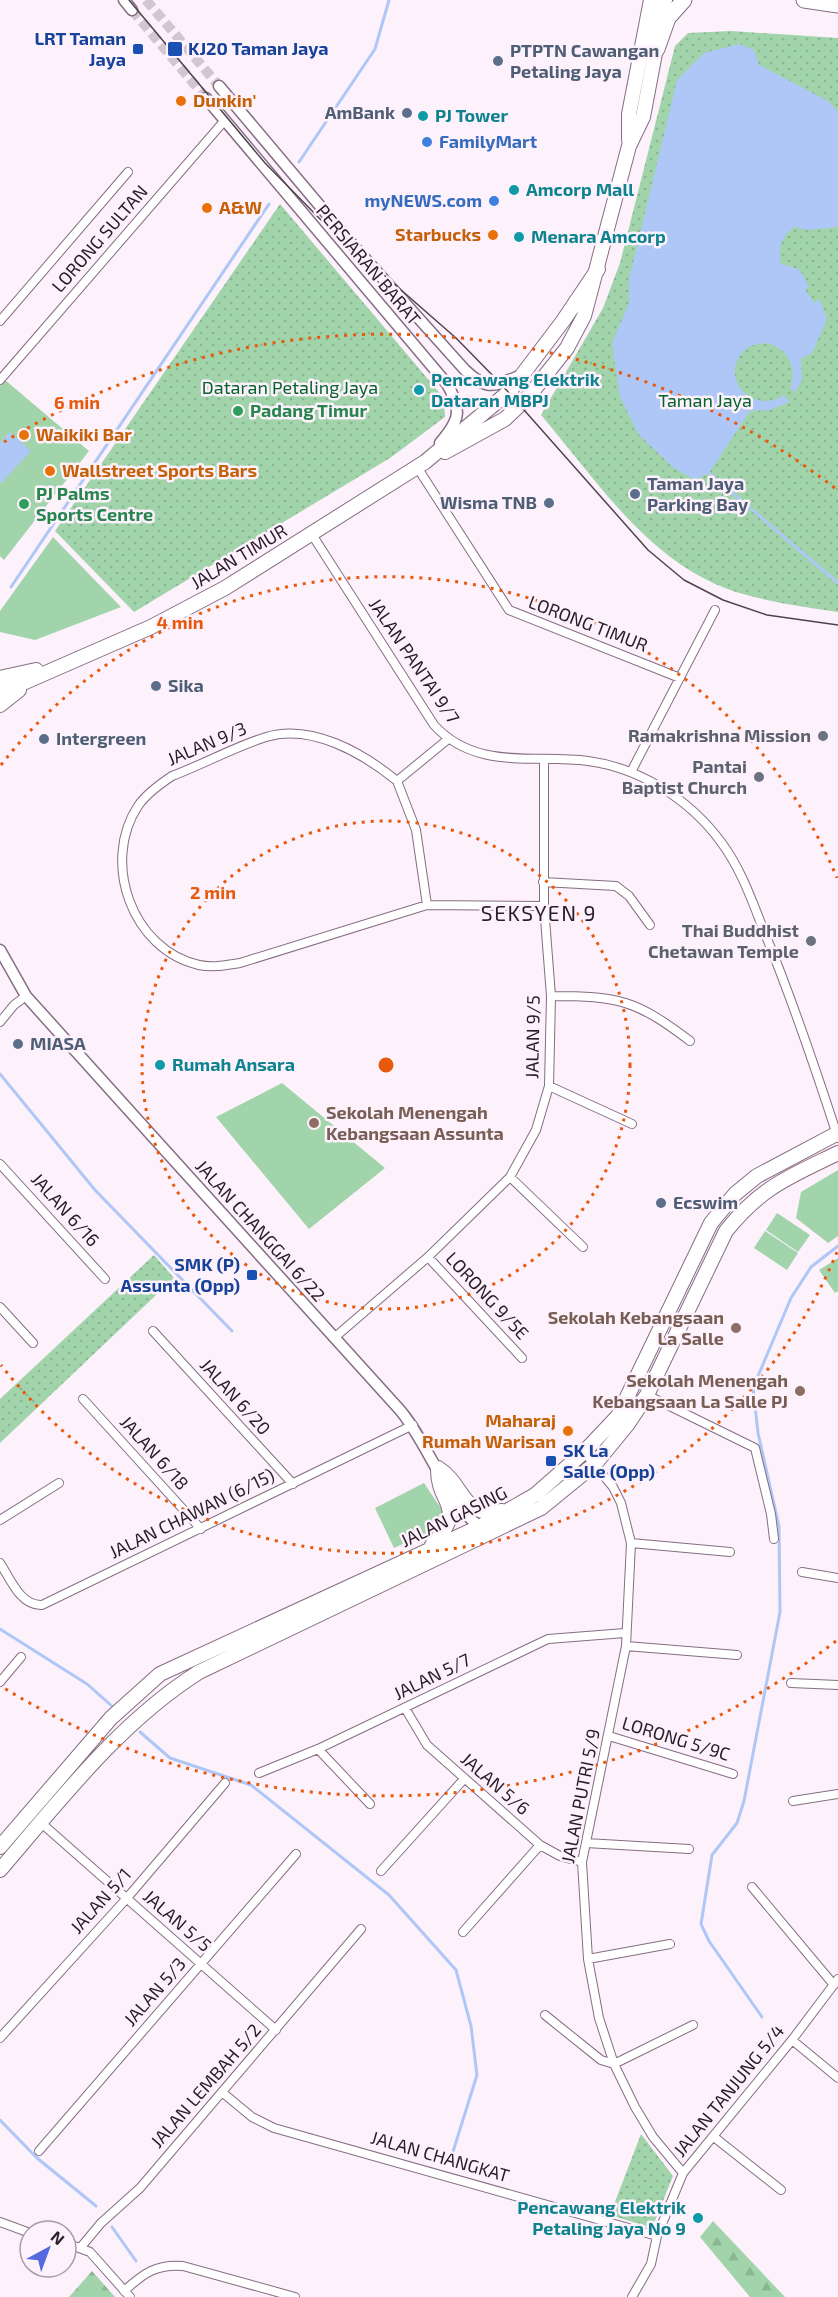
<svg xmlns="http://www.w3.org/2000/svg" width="838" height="2297" viewBox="0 0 838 2297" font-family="'Exo 2',sans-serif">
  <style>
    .green { fill: #a1d4aa }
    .forest { fill: url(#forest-firs) }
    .park { fill: url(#park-dots) }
    .water { fill: #afc7f6 }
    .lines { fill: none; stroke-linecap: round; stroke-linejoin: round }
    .stream { stroke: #afc7f6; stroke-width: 3 }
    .tertiary-tunnel { stroke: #d2c7d1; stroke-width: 10; stroke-dasharray: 10 5; stroke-linecap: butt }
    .minor-casing { stroke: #866d84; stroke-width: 10 }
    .tertiary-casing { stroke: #866d84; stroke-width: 13 }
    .primary-casing { stroke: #866d84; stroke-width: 16 }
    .trunk-casing { stroke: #866d84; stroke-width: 17 }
    .minor { stroke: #fff; stroke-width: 8 }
    .tertiary { stroke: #fff; stroke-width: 10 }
    .primary { stroke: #fff; stroke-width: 14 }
    .trunk { stroke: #fff; stroke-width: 15 }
    .tram { stroke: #4f444e; stroke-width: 1.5 }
    .ring { fill: none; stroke: #e8590c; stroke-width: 3; stroke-dasharray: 3 6 }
    .transit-dot { fill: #1a4fb4; stroke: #fdf1fc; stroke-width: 2 }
    .service-dot { fill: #5c6f8a; stroke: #fdf1fc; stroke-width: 2 }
    .food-dot { fill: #e8710a; stroke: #fdf1fc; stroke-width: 2 }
    .culture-dot { fill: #0f9aa8; stroke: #fdf1fc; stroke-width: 2 }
    .shop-dot { fill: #3f7fe0; stroke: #fdf1fc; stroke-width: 2 }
    .leisure-dot { fill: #2e9e5b; stroke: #fdf1fc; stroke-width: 2 }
    .worship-dot { fill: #6b7280; stroke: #fdf1fc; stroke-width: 2 }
    .education-dot { fill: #8d6e63; stroke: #fdf1fc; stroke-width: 2 }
    .labels { text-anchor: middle; stroke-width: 5; stroke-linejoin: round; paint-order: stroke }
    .transit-label { font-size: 18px; font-weight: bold; fill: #164399; stroke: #fdf1fc; text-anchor: end }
    .service-label { font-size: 18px; font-weight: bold; fill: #4e5e75; stroke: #fdf1fc; text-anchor: start }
    .food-label { font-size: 18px; font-weight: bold; fill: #c56008; stroke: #fdf1fc; text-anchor: start }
    .culture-label { font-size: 18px; font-weight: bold; fill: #0d838f; stroke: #fdf1fc; text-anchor: start }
    .shop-label { font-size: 18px; font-weight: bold; fill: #366cbe; stroke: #fdf1fc; text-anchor: start }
    .street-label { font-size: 18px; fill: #281d27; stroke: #fdf1fc }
    .park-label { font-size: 18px; fill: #06642b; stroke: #fdf1fc }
    .leisure-label { font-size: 18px; font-weight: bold; fill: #27864d; stroke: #fdf1fc; text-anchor: start }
    .worship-label { font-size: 18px; font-weight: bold; fill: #5b616d; stroke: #fdf1fc; text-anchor: end }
    .education-label { font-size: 18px; font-weight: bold; fill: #785e54; stroke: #fdf1fc; text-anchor: end }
    .quarter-label { font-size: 21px; letter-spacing: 1.5px; fill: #281d27; stroke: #fdf1fc }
    .centre { fill: #e8590c; stroke: #fdf1fc; stroke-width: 3 }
    .ring-label { font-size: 18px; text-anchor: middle; font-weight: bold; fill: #e8590c; stroke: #fdf1fc; stroke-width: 5; stroke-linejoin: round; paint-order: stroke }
  </style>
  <defs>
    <pattern id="forest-firs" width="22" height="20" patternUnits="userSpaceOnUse" patternTransform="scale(1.5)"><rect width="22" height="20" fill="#a1d4aa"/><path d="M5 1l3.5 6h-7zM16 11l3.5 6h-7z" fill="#8bb692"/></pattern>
    <pattern id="park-dots" width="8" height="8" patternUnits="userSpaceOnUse" patternTransform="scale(1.5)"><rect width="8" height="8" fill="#a1d4aa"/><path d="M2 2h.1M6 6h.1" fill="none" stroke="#8bb692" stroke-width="1.8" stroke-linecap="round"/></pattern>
  </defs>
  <rect width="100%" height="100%" fill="#fdf1fc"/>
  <path class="green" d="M 5,380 L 89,451 L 4,560 L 0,556 L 0,386 Z
    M 53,537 L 121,607 L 35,640 L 0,632 L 0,611 Z
    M 282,1083 L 385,1168 L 309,1229 L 216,1117 Z
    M 838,1170 L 838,1236 L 828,1243 L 796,1218 L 801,1192 Z
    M 777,1213 L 810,1235 L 798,1252 L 766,1230 Z
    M 765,1231 L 798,1253 L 787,1270 L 754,1248 Z
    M 838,1258 L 838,1291 L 835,1293 L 819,1270 Z
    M 424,1483 L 444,1513 L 442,1526 L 394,1548 L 375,1508 Z"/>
  <path class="forest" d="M 713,2221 L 785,2297 L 750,2297 L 700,2237 Z
    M 92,2271 L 115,2297 L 69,2297 Z"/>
  <path class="park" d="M 731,31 L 838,38 L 838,612 C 807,607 774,603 743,594 C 653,569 599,483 541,415 L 603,308 L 620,263 L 675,46 L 688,33 Z
    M 280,204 L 444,398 L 445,417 L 390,458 L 134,612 L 55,531 Z
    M 154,1255 L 174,1278 L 0,1443 L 0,1399 Z
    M 641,2134 L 673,2176 L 652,2228 L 610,2215 Z"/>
  <path class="water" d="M 739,44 L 754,50 L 759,65 L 828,101 L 838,111 L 838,227 L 808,230 L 794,227 C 780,239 778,247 781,264 L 799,269 L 809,286 L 805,290 L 815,303 L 819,299 L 827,319 L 812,353 L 801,359 L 802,380 L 795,392 L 790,388 C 803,355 766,329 743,352 C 719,378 752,416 784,395 L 789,402 L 770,410 L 750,411 L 709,473 L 695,480 L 674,468 L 639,435 L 620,397 L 612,343 L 629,303 L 629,280 L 677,80 L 704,53 Z
    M 10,432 L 31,451 L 0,484 L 0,443 Z"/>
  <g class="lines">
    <path class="stream" d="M 299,162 L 375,49 L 389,0
      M 709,473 L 838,583
      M 11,587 L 269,204
      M 0,1074 L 95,1190 L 232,1331
      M 0,1629 L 87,1684 L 113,1707
      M 140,1732 L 170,1758 L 251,1785 L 389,1895 L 456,1970 L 471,2026 L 477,2075 L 451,2158
      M 762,2017 L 709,1941 L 701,1924 L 712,1855 L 737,1823 L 744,1801 L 780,1612 L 779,1526 L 758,1433 L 753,1388 L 791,1298 L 811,1267 L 838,1246
      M 0,2120 L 37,2158 L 96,2206
      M 112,2227 L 136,2261"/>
    <path class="tertiary-tunnel" d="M 146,0 L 219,86
      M 132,10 L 206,98"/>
    <g class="minor-casing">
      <path id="minor" d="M 0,321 L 128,172
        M 0,380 L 225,120
        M 417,467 L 509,610 L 680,678
        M 311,533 L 434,725 C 476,771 534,754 588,761 C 641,768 690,800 721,842 C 742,870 753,904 766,936 C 793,1002 816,1070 838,1138
        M 447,740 L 397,781 C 363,753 311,723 266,737 C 234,747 204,764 172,776 C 160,784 146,794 138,806 C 101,862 132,950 199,965 C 213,968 226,965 240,963 L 427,905 L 544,906
        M 631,772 L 715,610
        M 397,781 L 416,830 L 427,905
        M 543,882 L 616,886 L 629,896 L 650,925
        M 551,996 C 619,996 636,1000 690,1041
        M 0,1022 L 14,1005 L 26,996
        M 549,1086 L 632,1124
        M 0,1164 L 105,1279
        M 510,1177 L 583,1247
        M 428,1257 L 522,1358
        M 0,1307 L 33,1343
        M 153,1331 L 293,1484
        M 334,1338 L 428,1257 L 510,1177 L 536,1130 L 549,1086 L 551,996 L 544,906 L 544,760
        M 647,1395 L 755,1448 L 771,1514 L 774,1539
        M 83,1399 L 201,1529
        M 584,1452 L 613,1487 L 621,1503 L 631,1543 L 626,1646 L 582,1862 L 588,1959 L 599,2018 L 614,2064 L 635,2107 L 653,2137 L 683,2173
        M 0,1520 L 59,1483
        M 631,1543 L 730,1552
        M 0,1563 C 10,1578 20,1606 42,1605 L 413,1425
        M 802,1572 L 838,1578
        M 626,1646 L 737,1655
        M 0,1682 L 21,1657
        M 791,1683 L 838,1685
        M 405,1708 L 427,1745 L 540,1845 L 560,1856 L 582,1862
        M 609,1736 L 733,1774
        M 318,1749 L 370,1804
        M 259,1773 L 318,1749 L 548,1639 L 625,1633
        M 793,1801 L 838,1794
        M 39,1821 L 276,2030
        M 586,1843 L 689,1849
        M 381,1871 L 464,1779
        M 752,1887 L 834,1985
        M 463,1932 L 540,1845
        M 588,1959 L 670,1944
        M 545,2015 L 601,2060 L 614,2064 L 693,2025
        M 0,2038 L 127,1898 L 225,1783
        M 792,2040 L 838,2078
        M 223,2093 L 252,2117 L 274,2128 L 657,2236
        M 714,2137 L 781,2190
        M 39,2151 L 296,1854
        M 0,2222 L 30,2233
        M 66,2243 L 90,2252 L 130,2297
        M 81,2247 L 101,2223 L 140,2188 L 361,1929
        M 124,2291 C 144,2273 156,2264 183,2266 L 295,2297
        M 632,2297 L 651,2264 L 657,2236 L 683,2173 L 792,2040 L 838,1979"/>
    </g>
    <g class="tertiary-casing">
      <path id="tertiary" d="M 124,0 L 132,10
        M 219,86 L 352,244 L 465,370 C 488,392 494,386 522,375
        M 206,98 L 447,384 C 463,411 459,421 440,443
        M 0,950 L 26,996 C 150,1134 274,1271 399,1409 C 425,1437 454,1517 485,1529"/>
    </g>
    <g class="primary-casing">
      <path id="primary" d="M 629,140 L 629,114 L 651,0
        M 445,452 L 505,419 L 529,396 L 567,348 L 584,316 L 629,146 L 643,117 L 665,0
        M 0,678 L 36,670
        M 0,693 L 151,627 L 225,588 L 425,462 L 510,391 L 563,321 L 598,269
        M 0,705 L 19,690
        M 438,1468 C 466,1486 460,1518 502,1511
        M 432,1545 C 469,1505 437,1506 438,1468
        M 0,1847 L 111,1718 L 160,1674 L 479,1527 L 535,1495 L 584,1452 L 618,1416 L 711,1223 L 735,1194 L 757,1176 L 838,1133
        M 0,1870 C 61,1799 120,1722 199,1672 L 541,1508 L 595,1464 L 627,1425 L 647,1395 L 726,1231 C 761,1187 789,1177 838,1153"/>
    </g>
    <g class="trunk-casing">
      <path id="trunk" d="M 804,0 L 838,5
        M 657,49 L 668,18 L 684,0"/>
    </g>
    <use href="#minor" class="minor"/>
    <use href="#tertiary" class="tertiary"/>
    <use href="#primary" class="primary"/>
    <use href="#trunk" class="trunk"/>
    <path class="tram" d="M 129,0 L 265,163 L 321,220 L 456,338 L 501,384 L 648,550 L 684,580 L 723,600 L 767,615 L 838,625"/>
  </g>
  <g class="ring">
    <circle cx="386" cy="1065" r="244"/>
    <path d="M837 1252A488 488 0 0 1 1 1365M1 765A488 488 0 0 1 837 878"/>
    <path d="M836 1641A731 731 0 0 1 4 1688M4 442A731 731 0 0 1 836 489"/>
  </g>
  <g class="transit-dot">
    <rect x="132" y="43" width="12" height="12" rx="3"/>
    <rect x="167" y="41" width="16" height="16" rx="3"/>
    <rect x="246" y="1269" width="12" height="12" rx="3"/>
    <rect x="545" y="1455" width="12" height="12" rx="3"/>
  </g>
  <g class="service-dot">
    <circle cx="498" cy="61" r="6"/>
    <circle cx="407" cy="113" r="6"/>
    <circle cx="635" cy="494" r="6"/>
    <circle cx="549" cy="503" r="6"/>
    <circle cx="156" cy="686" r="6"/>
    <circle cx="44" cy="739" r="6"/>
    <circle cx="18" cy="1044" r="6"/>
    <circle cx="661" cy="1203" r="6"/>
  </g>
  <g class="food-dot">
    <circle cx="181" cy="101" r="6"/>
    <circle cx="207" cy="208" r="6"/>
    <circle cx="493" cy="235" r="6"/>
    <circle cx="24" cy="435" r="6"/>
    <circle cx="50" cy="471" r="6"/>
    <circle cx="568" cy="1431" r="6"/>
  </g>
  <g class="culture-dot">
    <circle cx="423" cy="116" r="6"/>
    <circle cx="514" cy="190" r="6"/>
    <circle cx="519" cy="237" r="6"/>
    <circle cx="419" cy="390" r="6"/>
    <circle cx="160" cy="1065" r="6"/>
    <circle cx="698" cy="2218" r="6"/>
  </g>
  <g class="shop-dot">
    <circle cx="427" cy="142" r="6"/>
    <circle cx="494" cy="201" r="6"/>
  </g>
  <g class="leisure-dot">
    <circle cx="238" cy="411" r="6"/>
    <circle cx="24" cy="504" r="6"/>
  </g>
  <g class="worship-dot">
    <circle cx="823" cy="736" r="6"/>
    <circle cx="759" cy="777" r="6"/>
    <circle cx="811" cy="941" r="6"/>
  </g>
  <g class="education-dot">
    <circle cx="314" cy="1123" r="6"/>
    <circle cx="736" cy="1328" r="6"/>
    <circle cx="800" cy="1391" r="6"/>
  </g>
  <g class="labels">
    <g class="transit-label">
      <text x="126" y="45">LRT Taman<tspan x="126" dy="21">Jaya</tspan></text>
      <text x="188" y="55" text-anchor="start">KJ20 Taman Jaya</text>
      <text x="240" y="1271">SMK (P)<tspan x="240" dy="21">Assunta (Opp)</tspan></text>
      <text x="563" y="1457" text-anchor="start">SK La<tspan x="563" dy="21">Salle (Opp)</tspan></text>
    </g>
    <g class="service-label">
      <text x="510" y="57">PTPTN Cawangan<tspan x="510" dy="21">Petaling Jaya</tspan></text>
      <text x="395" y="119" text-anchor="end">AmBank</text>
      <text x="647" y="490">Taman Jaya<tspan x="647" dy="21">Parking Bay</tspan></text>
      <text x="537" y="509" text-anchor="end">Wisma TNB</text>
      <text x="168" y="692">Sika</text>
      <text x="56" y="745">Intergreen</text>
      <text x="30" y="1050">MIASA</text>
      <text x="673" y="1209">Ecswim</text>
    </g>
    <g class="food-label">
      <text x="193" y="107">Dunkin'</text>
      <text x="219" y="214">A&amp;W</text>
      <text x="481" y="241" text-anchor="end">Starbucks</text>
      <text x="36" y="441">Waikiki Bar</text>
      <text x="62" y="477">Wallstreet Sports Bars</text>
      <text x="556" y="1427" text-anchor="end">Maharaj<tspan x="556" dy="21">Rumah Warisan</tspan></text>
    </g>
    <g class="culture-label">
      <text x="435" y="122">PJ Tower</text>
      <text x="526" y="196">Amcorp Mall</text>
      <text x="531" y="243">Menara Amcorp</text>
      <text x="431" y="386">Pencawang Elektrik<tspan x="431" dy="21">Dataran MBPJ</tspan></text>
      <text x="172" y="1071">Rumah Ansara</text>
      <text x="686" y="2214" text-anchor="end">Pencawang Elektrik<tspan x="686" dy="21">Petaling Jaya No 9</tspan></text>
    </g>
    <g class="shop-label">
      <text x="439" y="148">FamilyMart</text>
      <text x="482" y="207" text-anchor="end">myNEWS.com</text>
    </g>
    <g class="street-label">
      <text transform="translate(100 239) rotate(-49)" y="6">LORONG SULTAN</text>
      <text transform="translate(368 265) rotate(50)" y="6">PERSIARAN BARAT</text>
      <text transform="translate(239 557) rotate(-31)" y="6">JALAN TIMUR</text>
      <text transform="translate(588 624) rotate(21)" y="6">LORONG TIMUR</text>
      <text transform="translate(414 661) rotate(56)" y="6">JALAN PANTAI 9/7</text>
      <text transform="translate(207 744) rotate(-23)" y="6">JALAN 9/3</text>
      <text transform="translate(533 1037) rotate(-89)" y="6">JALAN 9/5</text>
      <text transform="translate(65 1210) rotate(48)" y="6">JALAN 6/16</text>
      <text transform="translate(260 1231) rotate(48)" y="6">JALAN CHANGGAI 6/22</text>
      <text transform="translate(487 1296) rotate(47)" y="6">LORONG 9/5E</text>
      <text transform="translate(235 1397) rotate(48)" y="6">JALAN 6/20</text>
      <text transform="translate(154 1453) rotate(48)" y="6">JALAN 6/18</text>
      <text transform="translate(192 1514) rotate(-26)" y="6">JALAN CHAWAN (6/15)</text>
      <text transform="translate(454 1517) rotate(-26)" y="6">JALAN GASING</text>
      <text transform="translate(432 1677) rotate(-26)" y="6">JALAN 5/7</text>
      <text transform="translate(676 1739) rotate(17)" y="6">LORONG 5/9C</text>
      <text transform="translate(495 1784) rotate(41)" y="6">JALAN 5/6</text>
      <text transform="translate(581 1796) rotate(-79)" y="6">JALAN PUTRI 5/9</text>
      <text transform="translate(101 1901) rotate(-48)" y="6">JALAN 5/1</text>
      <text transform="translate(177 1921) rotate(41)" y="6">JALAN 5/5</text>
      <text transform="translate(155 1992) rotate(-49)" y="6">JALAN 5/3</text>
      <text transform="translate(206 2086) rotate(-49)" y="6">JALAN LEMBAH 5/2</text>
      <text transform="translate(729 2091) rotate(-51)" y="6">JALAN TANJUNG 5/4</text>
      <text transform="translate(440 2157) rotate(16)" y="6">JALAN CHANGKAT</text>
    </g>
    <g class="park-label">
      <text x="290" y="394">Dataran Petaling Jaya</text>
      <text x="705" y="407">Taman Jaya</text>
    </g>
    <g class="leisure-label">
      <text x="250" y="417">Padang Timur</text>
      <text x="36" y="500">PJ Palms<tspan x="36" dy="21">Sports Centre</tspan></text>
    </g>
    <g class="worship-label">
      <text x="811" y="742">Ramakrishna Mission</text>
      <text x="747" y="773">Pantai<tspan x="747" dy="21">Baptist Church</tspan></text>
      <text x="799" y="937">Thai Buddhist<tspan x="799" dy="21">Chetawan Temple</tspan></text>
    </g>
    <g class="education-label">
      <text x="326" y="1119" text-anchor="start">Sekolah Menengah<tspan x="326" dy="21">Kebangsaan Assunta</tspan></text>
      <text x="724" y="1324">Sekolah Kebangsaan<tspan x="724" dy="21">La Salle</tspan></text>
      <text x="788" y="1387">Sekolah Menengah<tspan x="788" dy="21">Kebangsaan La Salle PJ</tspan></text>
    </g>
    <g class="quarter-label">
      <text x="539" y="921">SEKSYEN 9</text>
    </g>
  </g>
  <circle cx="386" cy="1065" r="9" class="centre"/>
  <g class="ring-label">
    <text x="77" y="409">6 min</text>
    <text x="180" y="629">4 min</text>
    <text x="213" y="899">2 min</text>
  </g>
  <g transform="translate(48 2249) rotate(41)"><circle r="28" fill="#fdf1fc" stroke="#a89ca7" stroke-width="1.5"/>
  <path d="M0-4.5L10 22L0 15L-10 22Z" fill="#566ae0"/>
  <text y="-9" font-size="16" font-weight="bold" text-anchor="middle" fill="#281d27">N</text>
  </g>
</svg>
